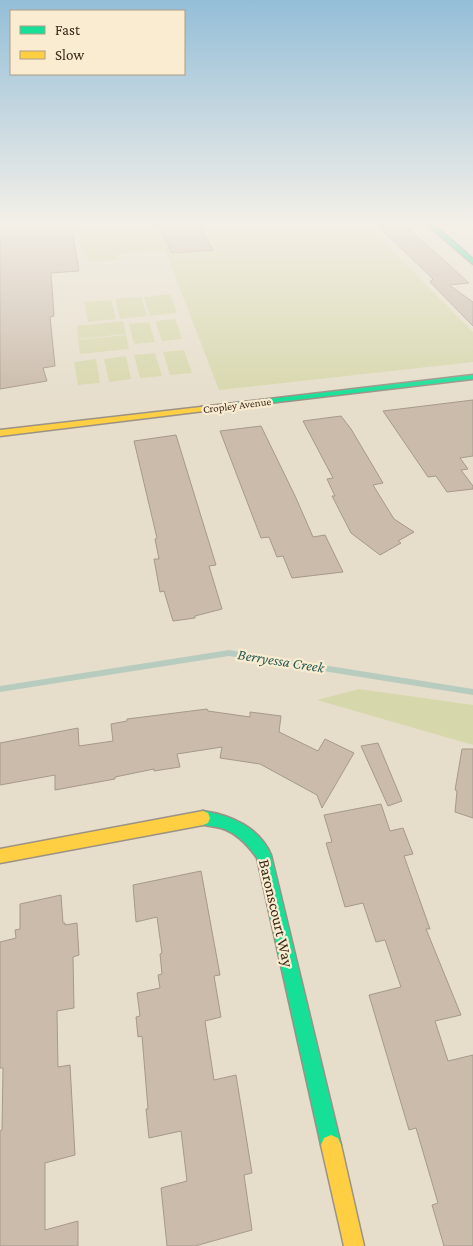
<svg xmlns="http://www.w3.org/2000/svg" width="473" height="1246" viewBox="0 0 473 1246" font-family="'Crimson Pro',serif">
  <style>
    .green { fill: #d7d7ac }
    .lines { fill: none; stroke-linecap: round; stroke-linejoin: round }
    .stream { fill: #b7ccbf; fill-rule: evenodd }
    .building { fill: #cabbab; stroke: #a7998a }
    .fast-casing { stroke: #9b9285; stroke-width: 3 }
    .slow-casing { stroke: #9b9285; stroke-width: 3 }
    .fast { fill: #16e098; fill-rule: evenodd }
    .slow { fill: #ffcf43; fill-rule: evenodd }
    .labels { text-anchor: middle; stroke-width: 4.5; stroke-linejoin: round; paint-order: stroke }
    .far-street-label { font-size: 11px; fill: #3b2a1b; stroke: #f9ecd0 }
    .water-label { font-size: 15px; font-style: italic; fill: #295c58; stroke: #f9ecd0 }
    .near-street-label { font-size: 16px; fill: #3b2a1b; stroke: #f9ecd0 }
  </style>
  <rect width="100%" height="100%" fill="#e6decb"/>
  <path class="green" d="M 62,224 L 366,224 L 473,332 L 473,362 L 219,390 L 165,250 L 118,254 L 119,260 L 89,262 C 80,248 84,240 65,236 Z
    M 170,294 L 177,313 L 150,316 L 144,297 Z
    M 141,297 L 147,316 L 120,319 L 115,299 Z
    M 111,300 L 116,319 L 88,322 L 85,302 Z
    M 175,319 L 182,339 L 162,341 L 155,321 Z
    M 123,321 L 126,334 L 78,339 L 77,326 Z
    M 149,322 L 155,342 L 134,344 L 129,324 Z
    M 126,335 L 129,349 L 80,354 L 78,340 Z
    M 184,350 L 192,373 L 170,375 L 163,352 Z
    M 155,353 L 162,376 L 140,378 L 134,355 Z
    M 126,356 L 131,379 L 109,382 L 104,359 Z
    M 96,359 L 100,383 L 78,385 L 74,362 Z
    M 359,689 L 473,705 L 473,745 L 317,700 Z"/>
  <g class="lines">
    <path class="stream" d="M 229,650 L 473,689 L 473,695 L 229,656 L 0,692 L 0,686 Z"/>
  </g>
  <path class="building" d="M 0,224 L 71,224 L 79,271 L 51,273 L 54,316 L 50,317 L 55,366 L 43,368 L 47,381 L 0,389 Z
    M 158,224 L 198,224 L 213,250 L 172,253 Z
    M 404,224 L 469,283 L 449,285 L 473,302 L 473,326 L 430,282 L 433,279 L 378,226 Z
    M 473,400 L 473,456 L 460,458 L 468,469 L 461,470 L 473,486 L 473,489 L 447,492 L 436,476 L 428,477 L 383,411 Z
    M 341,416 L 351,429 L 383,483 L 373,485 L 394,519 L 414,532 L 398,541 L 401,543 L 380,555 L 351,533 L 332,496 L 335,496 L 327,479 L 333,478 L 303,421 Z
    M 261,426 L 296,498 L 313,537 L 325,535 L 343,572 L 292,578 L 283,556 L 277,557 L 269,537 L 261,538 L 220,431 Z
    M 176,435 L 216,565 L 209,566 L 222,609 L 195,616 L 195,618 L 173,621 L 164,591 L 160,592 L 154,559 L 159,559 L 155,539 L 157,538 L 134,441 Z
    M 207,709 L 208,711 L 250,717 L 250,712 L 281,716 L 279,732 L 318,751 L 325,739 L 354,753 L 322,808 L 317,795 L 260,764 L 220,758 L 222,747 L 177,754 L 180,767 L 154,771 L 154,769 L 115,777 L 115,779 L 55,790 L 55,775 L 0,785 L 0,743 L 78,728 L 79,746 L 113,741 L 111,724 L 127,721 L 127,719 Z
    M 378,743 L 402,801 L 388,806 L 361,746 Z
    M 462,749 L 473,749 L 473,818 L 455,812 L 457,791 L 455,790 Z
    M 381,804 L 390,831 L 403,828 L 413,854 L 404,856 L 430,929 L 426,929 L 461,1015 L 435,1021 L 448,1061 L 473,1055 L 473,1246 L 444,1246 L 432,1205 L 438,1203 L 416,1128 L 409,1130 L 369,995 L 401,987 L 385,940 L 376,942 L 363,903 L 345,907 L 326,843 L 332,842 L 324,815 Z
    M 201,871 L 220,975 L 214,976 L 221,1017 L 205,1021 L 214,1080 L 236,1075 L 252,1173 L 244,1175 L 252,1230 L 195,1246 L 167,1246 L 161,1188 L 187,1181 L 181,1131 L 149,1138 L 146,1109 L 148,1109 L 142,1036 L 138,1037 L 136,1017 L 140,1016 L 137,993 L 160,988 L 158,975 L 162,974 L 160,954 L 162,953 L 157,917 L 136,922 L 133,885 Z
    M 61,895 L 63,923 L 65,923 L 65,925 L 77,923 L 79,955 L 73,957 L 74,1008 L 57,1011 L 58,1067 L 70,1065 L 75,1155 L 45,1163 L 45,1230 L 78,1221 L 78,1246 L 0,1246 L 0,1131 L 2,1130 L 3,1068 L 0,1068 L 0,942 L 16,938 L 15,930 L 20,929 L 20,904 Z"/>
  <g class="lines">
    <g class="fast-casing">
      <path id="fast" d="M 427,224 L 433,224 L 473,259 L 473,264 Z
        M 473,375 L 473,379 L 201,411 L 197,409 L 201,407 Z
        M 203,811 C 231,815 260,828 271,855 L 341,1145 L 338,1152 L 331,1155 L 324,1152 L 321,1145 L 257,858 C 248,845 237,833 221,828 C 213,826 205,826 198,823 L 196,818 L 198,813 Z"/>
    </g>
    <g class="slow-casing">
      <path id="slow" d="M 201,407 L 204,407 L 204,411 L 0,436 L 0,430 Z
        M 203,811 L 208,813 L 210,818 L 208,823 L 203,825 L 0,863 L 0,849 Z
        M 331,1135 L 338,1138 L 341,1145 L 364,1246 L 344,1246 L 321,1145 L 324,1138 Z"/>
    </g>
    <use href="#fast" class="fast"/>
    <use href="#slow" class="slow"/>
  </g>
  <linearGradient id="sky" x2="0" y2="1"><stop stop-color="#94bed8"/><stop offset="0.56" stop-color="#f4f0e8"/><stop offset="1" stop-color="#f4f0e8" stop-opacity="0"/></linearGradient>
  <rect width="473" height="399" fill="url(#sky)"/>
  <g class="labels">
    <g class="far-street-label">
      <text transform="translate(237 405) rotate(-7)" y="4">Cropley Avenue</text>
    </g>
    <g class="water-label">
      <text transform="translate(281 661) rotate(9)" y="5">Berryessa Creek</text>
    </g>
    <g class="near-street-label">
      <text transform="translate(277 913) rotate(77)" y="6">Baronscourt Way</text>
    </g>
  </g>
  <rect x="10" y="10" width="175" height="65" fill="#f9ecd0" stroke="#ad9e88"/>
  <rect x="20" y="26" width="25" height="8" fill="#16e098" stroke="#ad9e88"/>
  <text x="55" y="35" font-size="15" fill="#3b2a1b">Fast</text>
  <rect x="20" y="51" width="25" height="8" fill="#ffcf43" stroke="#ad9e88"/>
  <text x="55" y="60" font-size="15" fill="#3b2a1b">Slow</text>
</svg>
